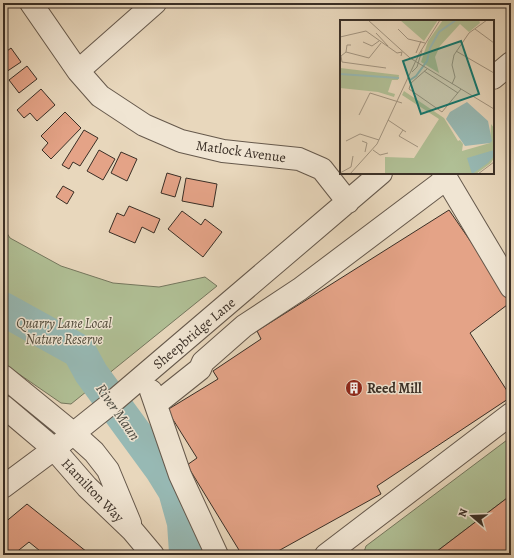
<svg xmlns="http://www.w3.org/2000/svg" width="514" height="558" viewBox="0 0 514 558" font-family="Alegreya,serif">
  <style>
    .green { fill: #b0bf95; stroke: #75775e }
    .lines { fill: none; stroke-linecap: round; stroke-linejoin: round }
    .river { stroke: #97b9b4; stroke-width: 34 }
    .building { fill: #e4a387; stroke: #3a2f26 }
    .minor-casing { stroke: #66594c; stroke-width: 24 }
    .minor { stroke: #f0e5d3; stroke-width: 22 }
    .labels { text-anchor: middle; stroke-width: 3; stroke-linejoin: round; paint-order: stroke }
    .street-label { font-size: 14px; fill: #3a2f26; stroke: #f0e5d3 }
    .park-label { font-size: 14px; font-style: italic; fill: #524c3c; stroke: #f0e5d3 }
    .poi-label { font-size: 14px; font-weight: bold; fill: #3a2f26; stroke: #f0e5d3; text-anchor: start }
    .water-label { font-size: 15px; font-style: italic; fill: #4d4b42; stroke: #f0e5d3 }
    .inset-river { fill: none; stroke: #97b9b4; stroke-width: 2 }
    .inset-road { fill: none; stroke: #a29480; stroke-width: 1 }
    .view { fill: #0f766e; fill-opacity: 0.15; stroke: #0f766e; stroke-width: 2 }
    .inset-edge { fill: none; stroke: #3a2f26; stroke-width: 2 }
  </style>
  <rect width="100%" height="100%" fill="#e8d7bc"/>
  <filter id="stains"><feTurbulence type="fractalNoise" baseFrequency=".005" numOctaves="4"/><feColorMatrix values="0 0 0 0 .2 0 0 0 0 .09 0 0 0 0 .02 0 0 0 .5 -.17"/></filter>
  <radialGradient id="worn" r=".72"><stop offset=".6" stop-color="#630" stop-opacity="0"/><stop offset="1" stop-color="#630" stop-opacity=".3"/></radialGradient>
  <path class="green" d="M 3,227 L 10,238 L 61,266 L 113,283 L 159,287 L 205,277 L 217,286 L 71,404 L 61,403 L 3,363 Z
    M 511,437 L 511,495 L 432,555 L 363,555 L 366,546 Z"/>
  <g class="lines">
    <path class="river" d="M 3,309 L 79,351 L 91,373 L 162,470 L 175,491 L 184,523 L 186,552"/>
  </g>
  <path class="building" d="M 11,48 L 21,62 L 3,74 L 3,54 Z
    M 27,66 L 37,79 L 19,93 L 9,80 Z
    M 41,89 L 55,105 L 37,121 L 30,113 L 24,118 L 17,110 Z
    M 65,112 L 81,128 L 51,159 L 42,150 L 48,143 L 41,136 Z
    M 84,130 L 98,138 L 80,166 L 73,162 L 69,169 L 62,165 Z
    M 99,150 L 115,159 L 103,180 L 87,171 Z
    M 121,152 L 137,159 L 127,181 L 111,173 Z
    M 167,173 L 181,177 L 175,197 L 161,193 Z
    M 186,178 L 217,184 L 213,207 L 182,201 Z
    M 63,186 L 74,192 L 67,204 L 56,197 Z
    M 129,206 L 160,219 L 154,233 L 142,227 L 135,243 L 109,232 L 117,213 L 124,216 Z
    M 449,210 L 511,300 L 511,302 L 470,333 L 511,397 L 377,486 L 381,494 L 271,555 L 242,555 L 187,465 L 197,458 L 167,410 L 218,379 L 213,371 L 261,339 L 257,331 Z
    M 182,211 L 201,225 L 205,219 L 222,232 L 203,257 L 168,229 Z
    M 511,495 L 511,555 L 432,555 Z
    M 27,504 L 87,552 L 85,555 L 45,555 L 29,542 L 14,554 L 15,555 L 3,555 L 3,524 Z"/>
  <g class="lines">
    <g class="minor-casing">
      <path id="minor" d="M 31,3 L 78,71 L 100,96 L 144,125 L 181,141 L 223,151 L 299,159 L 322,169 L 348,202
        M 78,71 L 155,3
        M 493,78 L 511,63
        M 443,173 L 511,287
        M 3,376 L 74,434 L 94,452 L 108,470 L 130,523
        M 151,391 L 180,475 L 217,555
        M 156,404 L 200,369 L 203,362 L 244,326 L 300,289 L 446,179
        M 3,406 L 54,449 L 87,487 L 132,530 L 153,555
        M 3,487 L 54,449 L 109,405 L 381,173
        M 326,555 L 511,414"/>
    </g>
    <use href="#minor" class="minor"/>
  </g>
  <defs>
    <g id="building-disc" transform="scale(0.9)"><circle r="9.5" fill="#8f2418" stroke="#f0e5d3"/><path d="M-4-6H4V6H1V3H-1V6H-4ZM-2.5-4.3h1.7v1.8h-1.7ZM.8-4.3h1.7v1.8H.8ZM-2.5-1h1.7V.8h-1.7ZM.8-1h1.7V.8H.8Z" fill="#fff"/></g>
  </defs>
  <g fill-rule="evenodd">
    <use href="#building-disc" x="354" y="388"/>
  </g>
  <g class="labels">
    <g class="street-label">
      <text transform="translate(241 151) rotate(8)" y="5">Matlock Avenue</text>
      <text transform="translate(194 333) rotate(-40)" y="5">Sheepbridge Lane</text>
      <text transform="translate(93 490) rotate(46)" y="5">Hamilton Way</text>
    </g>
    <g class="park-label">
      <text x="64" y="328">Quarry Lane Local<tspan x="64" dy="16">Nature Reserve</tspan></text>
    </g>
    <g class="poi-label">
      <text x="367" y="393">Reed Mill</text>
    </g>
    <g class="water-label">
      <text transform="translate(118 412) rotate(55)" y="5">River Maun</text>
    </g>
  </g>
  <g transform="translate(340 20)">
    <rect width="154" height="154" fill="#e8d7bc"/>
    <path d="M 60,0 L 98,0 L 84,21 ZM 103,0 L 139,0 L 140,3 L 129,12 L 120,4 L 100,26 L 95,37 L 99,53 L 81,42 L 88,21 ZM 0,48 L 59,55 L 58,60 L 52,60 L 48,72 L 55,74 L 54,77 L 38,72 L 0,68 ZM 64,71 L 104,98 L 118,121 L 120,120 L 123,124 L 122,131 L 150,123 L 151,104 L 154,108 L 154,138 L 151,143 L 136,154 L 45,154 L 45,137 L 74,138 L 99,99 L 62,75 Z" fill="#b0bf95"/>
    <path d="M 127,82 L 148,101 L 152,121 L 150,123 L 125,126 L 106,99 L 110,92 ZM 154,130 L 154,136 L 148,143 L 132,154 L 127,138 Z" fill="#97b9b4"/>
    <path class="inset-river" d="M 0,54 L 59,58M 70,60 L 76,56 L 87,41 L 90,28 L 99,12 L 116,0"/>
    <path class="inset-road" d="M 28,0 L 70,38 L 154,89M 58,9 L 68,19 L 85,23M 135,9 L 154,23M 36,13 L 48,26M 0,17 L 26,11 L 57,33 L 62,32 L 61,36M 23,22 L 32,26 L 39,21M 11,25 L 7,25 L 6,32 L 29,38 L 41,23M 116,31 L 154,53M 6,32 L 1,36 L 2,42 L 46,48M 76,33 L 81,21M 87,49 L 71,63 L 69,69 L 102,92 L 121,69M 84,51 L 118,73M 72,52 L 77,47 L 82,30M 112,64 L 115,57 L 112,45 L 114,35 L 129,13 L 147,0M 19,95 L 30,73 L 62,83M 48,100 L 66,112M 63,110 L 59,116 L 78,127M 6,121 L 20,114 L 39,120M 22,121 L 27,123 L 25,132M 33,130 L 40,135 L 48,133M 0,153 L 11,147 L 13,136M 10,154 L 37,124 L 79,34 L 100,0M 138,154 L 154,142"/>
    <path class="view" d="M 121,21 L 139,74 L 81,94 L 63,41 Z"/>
    <rect width="154" height="154" class="inset-edge"/>
  </g>
  <rect width="514" height="558" fill="none" stroke="#e8d7bc" stroke-width="16"/>
  <rect x="4" y="4" width="506" height="550" fill="none" stroke="#3a2f26" stroke-width="2"/>
  <rect x="8" y="8" width="498" height="542" fill="none" stroke="#3a2f26"/>
  <g transform="translate(472 516) rotate(289)" stroke="#f0e5d3" stroke-width="3" paint-order="stroke">
  <path d="M0-3L7 15L0 10L-7 15Z" fill="#3a2f26"/>
  <text y="-6" font-size="11" font-weight="bold" text-anchor="middle" fill="#3a2f26">N</text>
  </g>
  <rect width="100%" height="100%" filter="url(#stains)"/>
  <rect width="100%" height="100%" fill="url(#worn)"/>
</svg>
